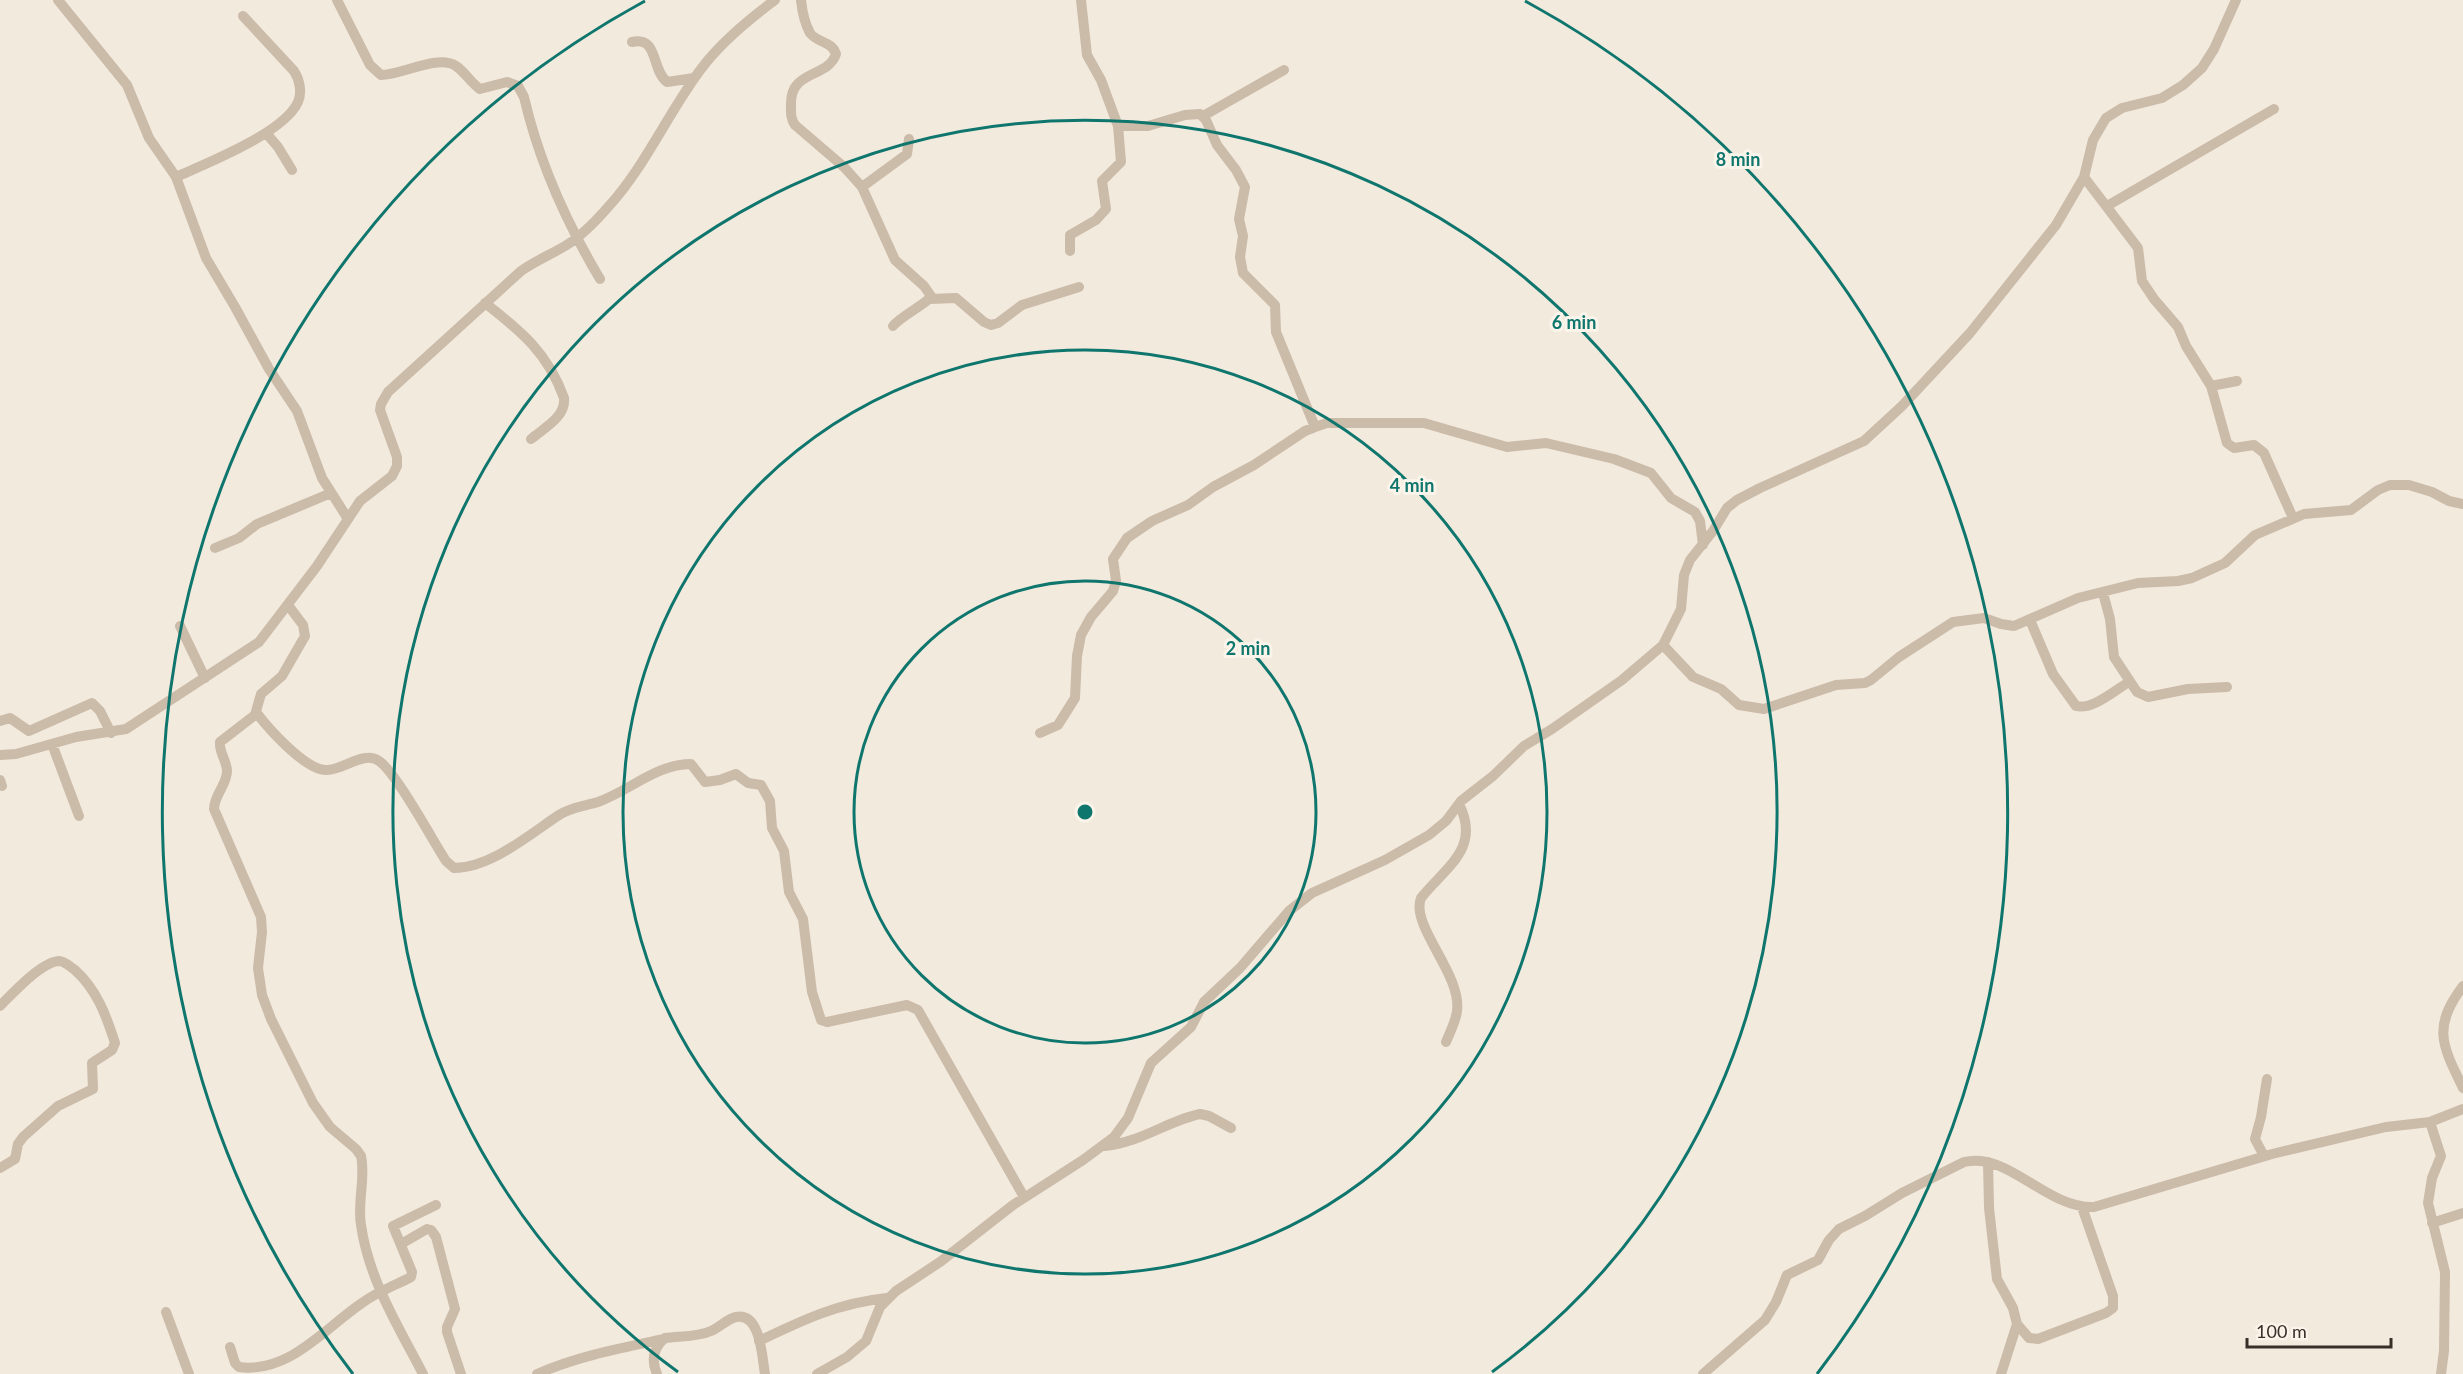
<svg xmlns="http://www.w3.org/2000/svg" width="2463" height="1374" viewBox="0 0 2463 1374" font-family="Lato,sans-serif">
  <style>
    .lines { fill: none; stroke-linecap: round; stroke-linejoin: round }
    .street { stroke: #cbbba9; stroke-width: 10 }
    .ring { fill: none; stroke: #0f766e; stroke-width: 3 }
    .centre { fill: #0f766e; stroke: #faf4ea; stroke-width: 3 }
    .ring-label { font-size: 18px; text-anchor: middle; font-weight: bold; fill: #0f766e; stroke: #faf4ea; stroke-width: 6; stroke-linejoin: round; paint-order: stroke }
  </style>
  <rect width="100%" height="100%" fill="#f3eade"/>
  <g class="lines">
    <path class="street" d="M 58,0 L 127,85 L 149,138 L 176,177 L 206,258 L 235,307 L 269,369 L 297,411 L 322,478 L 348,519
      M 337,0 L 370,65 L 381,75 C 402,75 438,54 456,66 C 465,72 471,83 480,89 L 507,82 L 518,86 L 524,97 C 539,162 566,222 600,279
      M 801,0 C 802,10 805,24 810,33 C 817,43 832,41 836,54 C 828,78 791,70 791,103 C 791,111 790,118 795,125 L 844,167 L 862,187 L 895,260 L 924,286 L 931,296 C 928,303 901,316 893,326
      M 1081,0 L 1087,55 L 1101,80 L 1118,126 L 1148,126 L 1185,115 L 1200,114 L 1206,120 L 1217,145 L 1236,170 L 1245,187 L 1239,219 L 1243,236 L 1240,257 L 1243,273 L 1275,305 L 1276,332 L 1315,427 L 1327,423 L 1424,423 L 1507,447 L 1546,443 L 1614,459 L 1651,473 L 1671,498 L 1695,512 L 1700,521 L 1703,545
      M 632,42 C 659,36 651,70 667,82 L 694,78
      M 1203,116 L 1284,70
      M 266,133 L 278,147 L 292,170
      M 176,177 C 207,163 284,133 298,102 C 302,93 300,80 294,71 L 243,16
      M 2084,177 L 2138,248 L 2142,281 L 2154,299 L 2178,327 L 2186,346 L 2211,386 L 2237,381
      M 862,187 L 907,154 L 909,139
      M 2107,206 L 2274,109
      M 1070,251 L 1070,235 L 1096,220 L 1106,209 L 1102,181 L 1121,162 L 1118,126
      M 930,299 L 956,298 L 984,322 L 991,325 L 998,323 L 1022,305 L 1079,287
      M 485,303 C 521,331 548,353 564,398 C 566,417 544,428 531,439
      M 2211,386 L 2227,443 L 2234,448 L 2254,445 L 2264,453 L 2293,518
      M 215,548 L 239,538 L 257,524 L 331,493
      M 2103,593 L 2110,619 L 2114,657 L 2137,692 L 2148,697 L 2188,689 L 2227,687
      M 288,605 L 303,625 L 305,636 L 282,676 L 261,694 L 255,715 L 220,742 C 219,753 227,761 227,771 C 227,785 214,795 214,809 L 261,917 L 262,932 L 258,968 L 262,995 L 271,1019 L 313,1103 L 330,1127 L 356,1149 L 361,1156 C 366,1178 357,1202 361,1225 C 369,1280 398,1326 423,1374
      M 2030,620 L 2053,674 L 2076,706 C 2093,710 2115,690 2129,682
      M 180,626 L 205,678
      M 1663,645 L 1693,677 L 1721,689 L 1739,705 L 1764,709 L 1836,685 L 1865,683 L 1871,680 L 1899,657 L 1953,622 L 1984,618 L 2001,624 L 2014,626 L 2078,598 L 2138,583 L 2178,581 L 2192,578 L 2225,563 L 2255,535 L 2304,514 L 2351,510 L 2378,490 L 2390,485 L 2409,485 L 2432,492 L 2449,501 L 2463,504
      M 256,712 C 268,728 305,770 326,770 C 343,771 363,750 379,761 C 395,771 433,841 446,861 L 454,868 C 491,868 530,834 559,815 C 571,807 585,806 598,802 C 629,791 657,764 691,764 L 705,782 L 720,780 L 736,774 L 748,783 L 761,785 L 770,801 L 772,828 L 784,851 L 789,892 L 803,919 L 812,992 L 821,1020 L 827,1022 L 907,1005 L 918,1010 L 1024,1197
      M 0,721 L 10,718 L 29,731 L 92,703 L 100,711 L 111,733
      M 1040,733 L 1058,725 L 1075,698 L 1077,656 L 1081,635 L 1091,617 L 1113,591 L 1116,581 L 1113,559 L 1127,538 L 1152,521 L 1188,505 L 1213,487 L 1254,465 L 1305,431 L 1315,427
      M 52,744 L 79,816
      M 0,755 L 16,754 L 76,737 L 126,729 L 259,642 L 317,566 L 360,501 L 392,476 L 397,466 L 397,457 L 380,410 L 381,404 L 388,392 L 521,271 C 535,261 550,255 565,246 C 582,236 596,221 609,206 C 646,165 668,113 701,69 C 721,42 748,20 775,0
      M 0,780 L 2,786
      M 2463,986 C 2432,1027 2442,1045 2463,1088
      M 0,1006 C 12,994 41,962 59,961 C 65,961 70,967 75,970 C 97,990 106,1015 115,1043 L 112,1050 L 92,1063 L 93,1089 L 58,1106 L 23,1137 L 18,1144 L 15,1159 L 0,1168
      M 1446,1042 C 1450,1032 1456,1021 1457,1011 C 1462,974 1410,926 1421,898 C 1447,866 1481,848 1459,804
      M 2430,1122 L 2441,1156 L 2432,1178 L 2428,1203 L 2445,1272 L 2444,1351 L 2441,1374
      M 1105,1146 C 1142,1142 1167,1121 1200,1114 L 1209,1116 L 1231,1128
      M 2264,1156 L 2255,1139 L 2261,1117 L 2267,1079
      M 1988,1162 L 1989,1208 L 1997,1279 L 2013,1308 L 2017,1324 L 2001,1374
      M 2432,1223 L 2463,1213
      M 401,1244 L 427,1229 L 431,1230 L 436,1237 L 455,1309 L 447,1327 L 447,1332 L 461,1374
      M 166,1312 L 189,1374
      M 2017,1324 L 2029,1338 L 2038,1339 L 2106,1313 L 2113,1308 L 2113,1296 L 2082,1207
      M 759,1341 C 803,1320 838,1303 887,1298
      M 230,1347 L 235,1363 L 239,1367 C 289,1374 326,1327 362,1303 C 377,1292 394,1286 411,1277 L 412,1272 L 393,1226 L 436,1205
      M 537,1374 C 578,1356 621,1348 664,1339
      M 657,1374 C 651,1360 653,1348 665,1338 C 680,1336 698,1337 711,1331 C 720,1327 727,1319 736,1317 C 761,1312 762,1358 765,1374
      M 817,1374 L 847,1357 L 866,1341 L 880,1307 L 896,1291 L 940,1262 L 1013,1205 L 1083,1160 L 1114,1137 L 1128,1118 L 1151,1063 L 1191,1027 L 1204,1002 L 1240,968 L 1289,911 L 1312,893 L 1385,860 L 1429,835 L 1446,821 L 1461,801 L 1493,776 L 1524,746 L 1552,729 L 1622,680 L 1663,645 L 1681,609 L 1684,575 L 1690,560 L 1713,531 L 1727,508 L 1737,500 L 1760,488 L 1864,441 L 1902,406 L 1970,333 L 2056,225 L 2084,177 L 2093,140 L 2106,118 L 2122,108 L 2162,98 L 2183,85 L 2202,68 L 2214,49 L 2236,0
      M 1703,1374 L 1765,1320 L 1776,1302 L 1787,1275 L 1818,1260 L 1829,1240 L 1839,1229 L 1865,1216 L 1902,1193 L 1964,1162 C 2008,1151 2047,1209 2094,1207 L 2272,1154 L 2386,1127 L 2430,1122 L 2463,1109"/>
  </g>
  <g class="ring">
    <circle cx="1085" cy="812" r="231"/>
    <circle cx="1085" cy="812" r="462"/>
    <path d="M678 1372A692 692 0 1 1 1492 1372"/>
    <path d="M353 1374A923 923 0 0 1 645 1M1525 1A923 923 0 0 1 1817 1374"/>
  </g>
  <circle cx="1085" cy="812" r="9" class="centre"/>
  <g class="ring-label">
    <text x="1738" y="166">8 min</text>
    <text x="1574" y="329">6 min</text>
    <text x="1412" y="492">4 min</text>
    <text x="1248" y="655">2 min</text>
  </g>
  <path d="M2247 1338v9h144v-9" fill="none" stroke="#382f29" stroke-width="3"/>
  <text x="2256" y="1338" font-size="18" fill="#382f29" stroke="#faf4ea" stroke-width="4.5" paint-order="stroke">100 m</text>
</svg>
